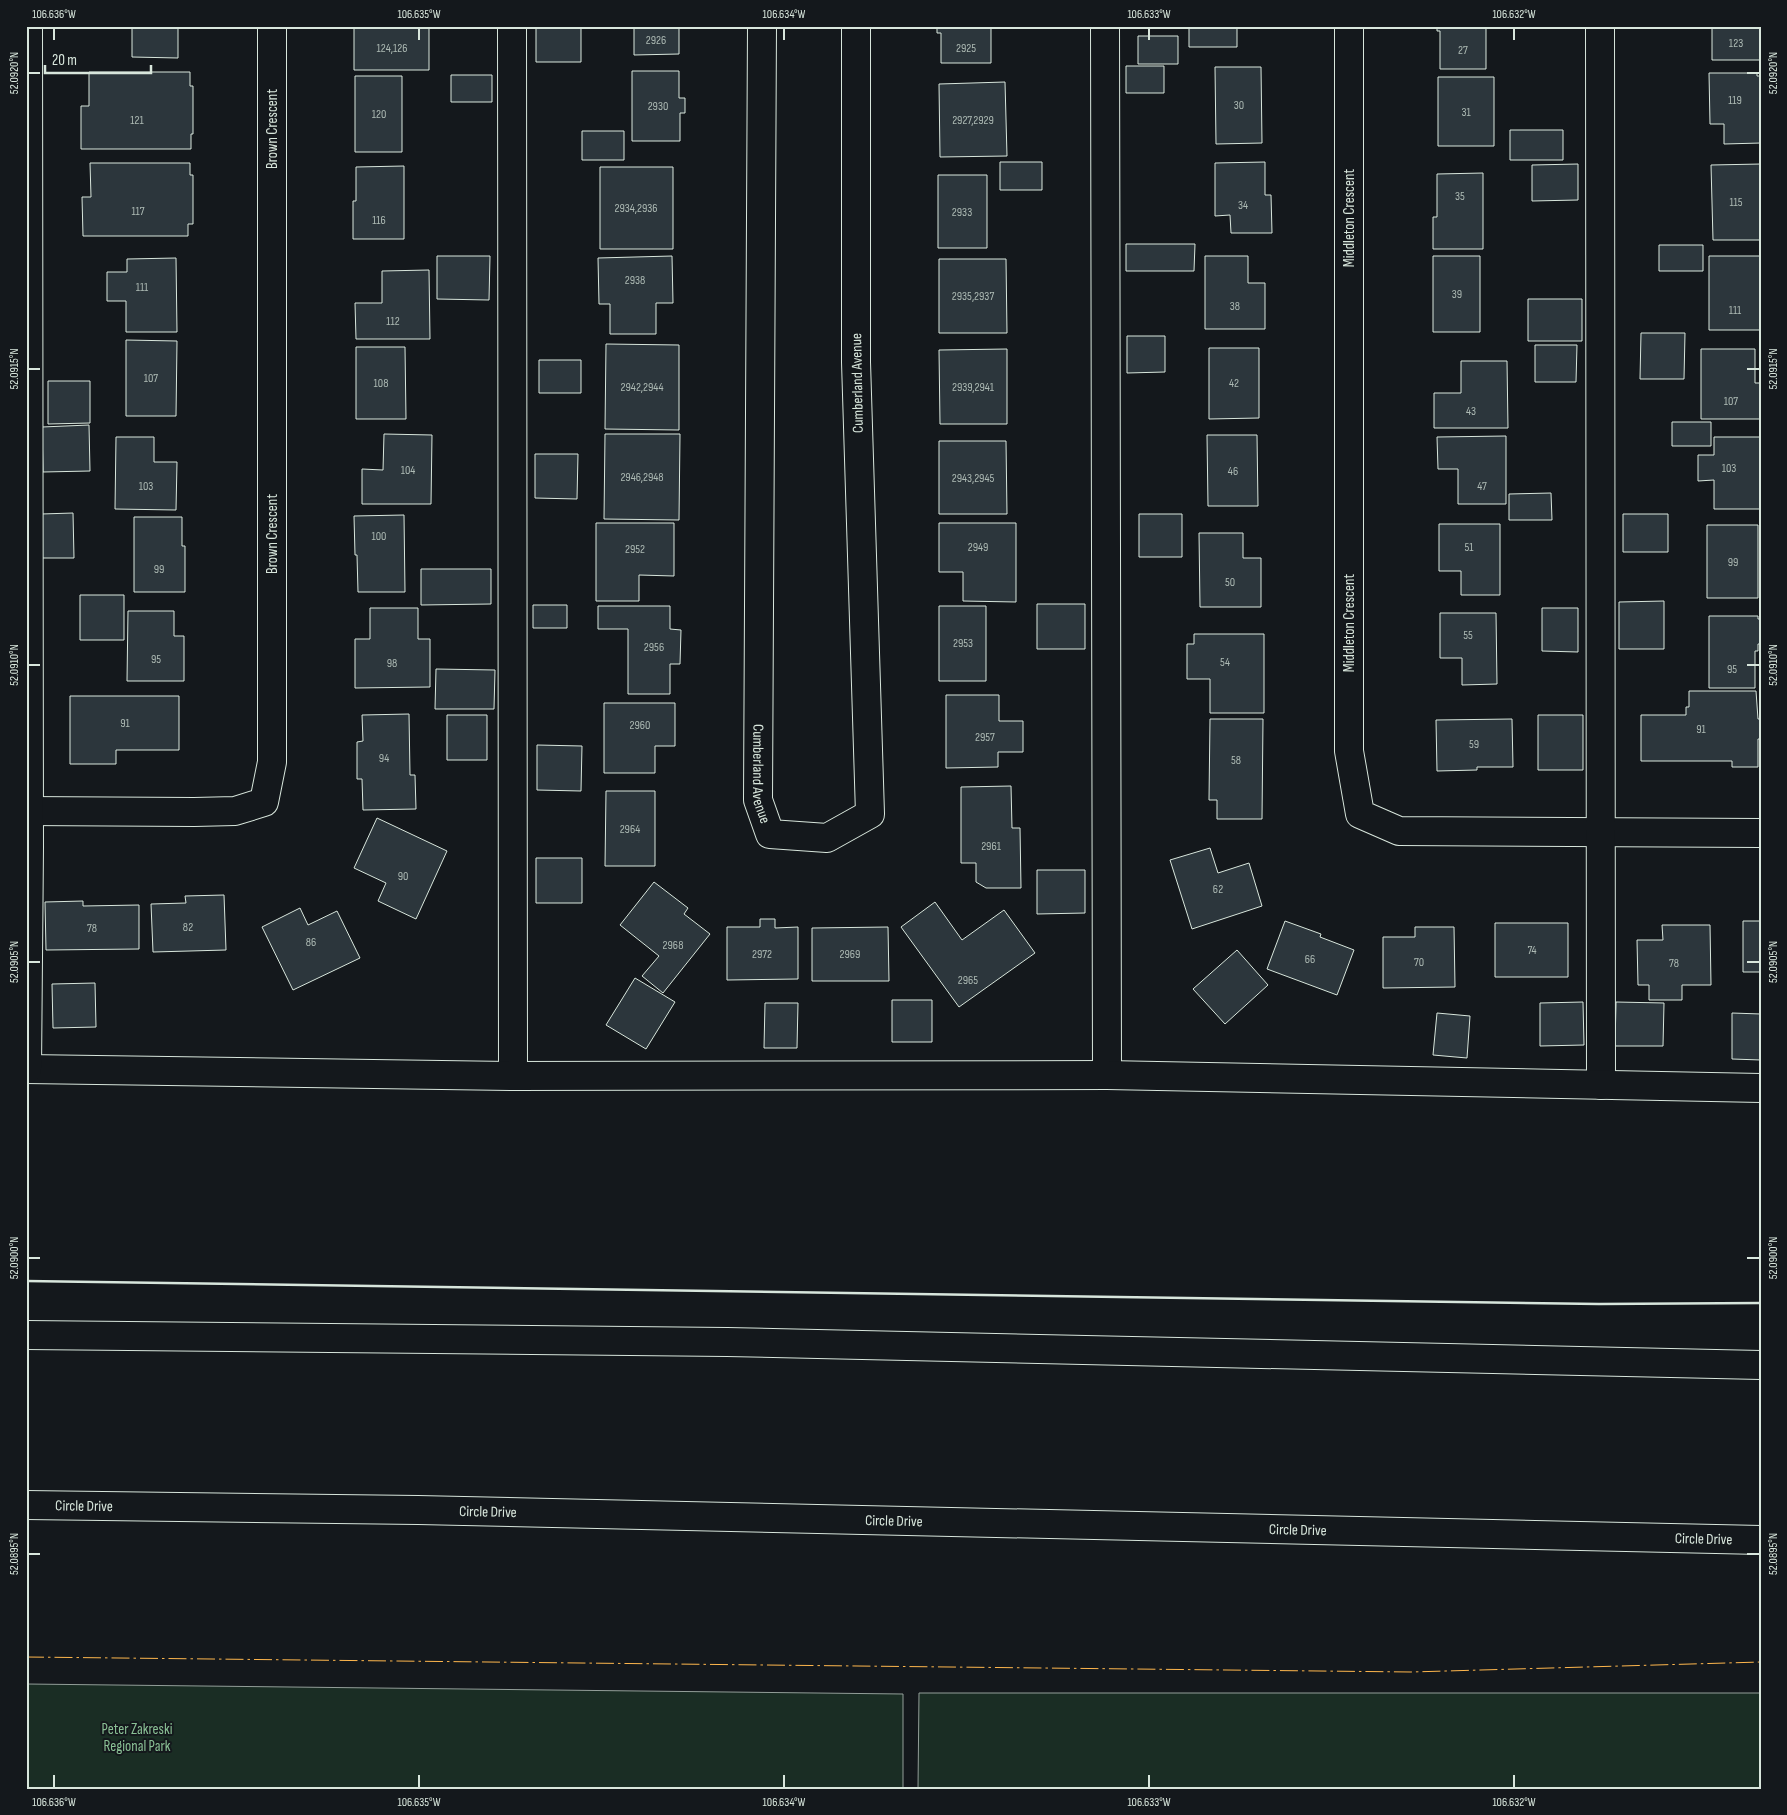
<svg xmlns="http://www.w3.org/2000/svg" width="1787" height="1815" viewBox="0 0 1787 1815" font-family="'Sofia Sans Condensed',sans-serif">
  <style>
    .green { fill: #1a2d24; stroke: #939e99 }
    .building { fill: #2c363c; stroke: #d8e6dc }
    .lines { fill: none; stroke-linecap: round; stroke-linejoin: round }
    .minor-casing { stroke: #d8e6dc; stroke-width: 30 }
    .highway-casing { stroke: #d8e6dc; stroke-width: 30 }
    .minor { stroke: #14181c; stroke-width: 28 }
    .highway { stroke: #14181c; stroke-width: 28 }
    .wall { stroke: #d8e6dc; stroke-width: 2.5 }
    .power { stroke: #ffb74d; stroke-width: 1; stroke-dasharray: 18 4 2.5 4; stroke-linecap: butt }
    .ticks { fill: none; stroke: #d8e6dc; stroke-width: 2 }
    .labels { text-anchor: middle; stroke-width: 4; stroke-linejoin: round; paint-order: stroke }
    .number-label { font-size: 12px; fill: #adbab4 }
    .street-label { font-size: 15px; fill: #d8e6dc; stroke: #14181c }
    .park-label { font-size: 15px; fill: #8ac095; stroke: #14181c }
    .neatline { fill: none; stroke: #d8e6dc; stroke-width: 2 }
    .ticks-label { font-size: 12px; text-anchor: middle; fill: #d8e6dc }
  </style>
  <rect width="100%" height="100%" fill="#14181c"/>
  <path class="green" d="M 26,1684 L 903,1694 L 903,1789 L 26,1789 Z
    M 919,1693 L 1761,1693 L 1761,1789 L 918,1789 Z"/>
  <path class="building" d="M 132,26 L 178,26 L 178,58 L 132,57 Z
    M 354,26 L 429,26 L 429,70 L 354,70 Z
    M 536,26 L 581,26 L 581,62 L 536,62 Z
    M 634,26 L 679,26 L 679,54 L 634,55 Z
    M 937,26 L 991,26 L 991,63 L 941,63 L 941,33 L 937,33 Z
    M 1189,26 L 1237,26 L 1237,47 L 1189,47 Z
    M 1437,26 L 1486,26 L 1486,69 L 1440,69 L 1440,31 L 1437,31 Z
    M 1712,26 L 1761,26 L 1761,60 L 1712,60 Z
    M 1138,36 L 1178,36 L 1178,64 L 1138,64 Z
    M 1126,66 L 1164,66 L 1164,93 L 1126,93 Z
    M 1215,67 L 1261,67 L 1262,143 L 1216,144 Z
    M 632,71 L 679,71 L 679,98 L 685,98 L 685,113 L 680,113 L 680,141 L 632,141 Z
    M 89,72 L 190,72 L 190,86 L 193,86 L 193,134 L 191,134 L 191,149 L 81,149 L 81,106 L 89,106 Z
    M 1709,73 L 1757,73 L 1757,76 L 1761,76 L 1761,143 L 1724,144 L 1724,124 L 1710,124 Z
    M 451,75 L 492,75 L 492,102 L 451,102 Z
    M 355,76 L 402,76 L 402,152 L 355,152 Z
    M 1438,77 L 1494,77 L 1494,146 L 1438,146 Z
    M 1005,82 L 1007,156 L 940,157 L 939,84 Z
    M 1510,130 L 1563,130 L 1563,160 L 1510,160 Z
    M 582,131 L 624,131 L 624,160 L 582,160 Z
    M 1000,162 L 1042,162 L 1042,190 L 1000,190 Z
    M 1265,162 L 1265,195 L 1271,195 L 1272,233 L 1231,233 L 1230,215 L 1215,216 L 1215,163 Z
    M 90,163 L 190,163 L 190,175 L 193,175 L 193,224 L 188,224 L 188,236 L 83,236 L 82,197 L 91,197 Z
    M 1578,164 L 1578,200 L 1532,201 L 1532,165 Z
    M 1761,164 L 1761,240 L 1713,240 L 1711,165 Z
    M 404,166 L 404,239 L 353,239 L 353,201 L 356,201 L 356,167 Z
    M 600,167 L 673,167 L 673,249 L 600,249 Z
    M 1483,173 L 1483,249 L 1433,249 L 1433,217 L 1437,217 L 1437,174 Z
    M 938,175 L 987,175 L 987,248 L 938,248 Z
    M 1126,244 L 1195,244 L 1194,271 L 1126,271 Z
    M 1659,245 L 1703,245 L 1703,271 L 1659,271 Z
    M 437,256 L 490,256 L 489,300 L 437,299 Z
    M 672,256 L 673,303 L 656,303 L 656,334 L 610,334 L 610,304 L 599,304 L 598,258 Z
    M 1205,256 L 1248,256 L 1248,283 L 1265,283 L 1265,329 L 1205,329 Z
    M 1433,256 L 1480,256 L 1480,332 L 1433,332 Z
    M 1709,256 L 1760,256 L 1761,330 L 1709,330 Z
    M 176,258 L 177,332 L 126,332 L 126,301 L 107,301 L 107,272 L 127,272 L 127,259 Z
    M 939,259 L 1006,259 L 1007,333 L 939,333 Z
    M 429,270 L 430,339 L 356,339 L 355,303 L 382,303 L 382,271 Z
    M 1528,299 L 1582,299 L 1582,341 L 1528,341 Z
    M 1641,333 L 1685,333 L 1684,379 L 1640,379 Z
    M 1127,336 L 1165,336 L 1165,372 L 1127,373 Z
    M 126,340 L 177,341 L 176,416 L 126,416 Z
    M 606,344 L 679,345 L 679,430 L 605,429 Z
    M 1535,345 L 1577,345 L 1576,382 L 1535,382 Z
    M 356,347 L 405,347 L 406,419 L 356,419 Z
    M 1209,348 L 1259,348 L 1259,418 L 1209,419 Z
    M 1007,349 L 1007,424 L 940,424 L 939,350 Z
    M 1701,349 L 1755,349 L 1755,383 L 1761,383 L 1761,419 L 1701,419 Z
    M 539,360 L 581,360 L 581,393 L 539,393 Z
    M 1461,361 L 1507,361 L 1508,428 L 1434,428 L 1434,393 L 1461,393 Z
    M 48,381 L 90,381 L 90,423 L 48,424 Z
    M 1672,422 L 1711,422 L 1711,446 L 1672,446 Z
    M 89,425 L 90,471 L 43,472 L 42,427 Z
    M 384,434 L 432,435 L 431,504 L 362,504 L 362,469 L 383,470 Z
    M 605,434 L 680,434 L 679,520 L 604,519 Z
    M 1207,435 L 1257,435 L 1258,506 L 1208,506 Z
    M 1506,436 L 1506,504 L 1458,504 L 1458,469 L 1438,469 L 1437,437 Z
    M 116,437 L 154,437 L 154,462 L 177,462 L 176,510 L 115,509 Z
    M 1714,437 L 1761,437 L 1761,509 L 1714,509 L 1714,480 L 1698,481 L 1698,455 L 1714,455 Z
    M 939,441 L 1006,441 L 1007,514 L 939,514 Z
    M 535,454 L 578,454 L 577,499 L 535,498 Z
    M 1551,493 L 1552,520 L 1509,520 L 1509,494 Z
    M 73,513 L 74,558 L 42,558 L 41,514 Z
    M 1139,514 L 1182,514 L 1182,557 L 1139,557 Z
    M 1623,514 L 1668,514 L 1668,552 L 1623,552 Z
    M 404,515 L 405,592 L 358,592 L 357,555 L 355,555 L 354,516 Z
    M 134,517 L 182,517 L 182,546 L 185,546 L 185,592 L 134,592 Z
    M 596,523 L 674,523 L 674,576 L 639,575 L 639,601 L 596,601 Z
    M 939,523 L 1016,523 L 1016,602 L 963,601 L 963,572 L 939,572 Z
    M 1439,524 L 1500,524 L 1500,595 L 1461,595 L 1461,571 L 1439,571 Z
    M 1707,525 L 1758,525 L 1758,598 L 1707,598 Z
    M 1199,533 L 1243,533 L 1243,558 L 1261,558 L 1261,607 L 1200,607 Z
    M 421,569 L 491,569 L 491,604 L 421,605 Z
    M 80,595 L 124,595 L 124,640 L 80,640 Z
    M 1664,601 L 1664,649 L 1619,649 L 1619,602 Z
    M 1037,604 L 1085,604 L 1085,649 L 1037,649 Z
    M 533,605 L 567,605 L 567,628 L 533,628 Z
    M 598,606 L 670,606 L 670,629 L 681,630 L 680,664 L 670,664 L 670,694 L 628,694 L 628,629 L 598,629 Z
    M 939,606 L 986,606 L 986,681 L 939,681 Z
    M 370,608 L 418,608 L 418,639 L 430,639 L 430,687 L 355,688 L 355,639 L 370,639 Z
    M 1542,608 L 1578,608 L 1578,652 L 1542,651 Z
    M 128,611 L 174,611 L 174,636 L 184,636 L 184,681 L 127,681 Z
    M 1440,613 L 1496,613 L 1497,684 L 1462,685 L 1462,658 L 1440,658 Z
    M 1709,616 L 1758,616 L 1758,619 L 1760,619 L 1760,644 L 1758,644 L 1758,651 L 1755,651 L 1755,688 L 1709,688 Z
    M 1194,634 L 1264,634 L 1264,713 L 1210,713 L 1210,679 L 1187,679 L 1187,644 L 1194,644 Z
    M 436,669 L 495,670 L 494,709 L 435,709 Z
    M 1689,691 L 1756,691 L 1758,719 L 1761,719 L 1761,739 L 1758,739 L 1758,767 L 1732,767 L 1732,761 L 1641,761 L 1641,715 L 1686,715 L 1686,707 L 1689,707 Z
    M 946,695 L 999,695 L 999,721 L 1023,721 L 1023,752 L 998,752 L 998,767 L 946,768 Z
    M 70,696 L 179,696 L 179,750 L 116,750 L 116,764 L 70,764 Z
    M 604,703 L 675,703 L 675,746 L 655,746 L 655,773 L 604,773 Z
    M 409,714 L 410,775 L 415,775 L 416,809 L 363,810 L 362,779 L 357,779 L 357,742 L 363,741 L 362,715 Z
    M 447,715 L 487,715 L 487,760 L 447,760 Z
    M 1538,715 L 1583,715 L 1583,770 L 1538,770 Z
    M 1210,719 L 1263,719 L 1262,819 L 1217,819 L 1217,800 L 1209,800 Z
    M 1512,719 L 1513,767 L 1477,767 L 1477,770 L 1437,771 L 1436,720 Z
    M 537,745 L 582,746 L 581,791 L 537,790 Z
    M 1011,786 L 1012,828 L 1020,828 L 1021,888 L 986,888 L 976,882 L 976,863 L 961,863 L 961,787 Z
    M 606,791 L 655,791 L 655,866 L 605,866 Z
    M 377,818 L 447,851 L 416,919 L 378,901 L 386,883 L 354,868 Z
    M 1210,848 L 1218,873 L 1249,863 L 1262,906 L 1192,929 L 1170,860 Z
    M 536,858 L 582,858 L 582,903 L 536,903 Z
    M 1037,870 L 1085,870 L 1085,913 L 1037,914 Z
    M 654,882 L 688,908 L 684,914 L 710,934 L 663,993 L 642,976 L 659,956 L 620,925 Z
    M 224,895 L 226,950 L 153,952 L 151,904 L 186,903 L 185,896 Z
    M 83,901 L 83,906 L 139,905 L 139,949 L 46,950 L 45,902 Z
    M 935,902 L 962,940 L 1004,910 L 1035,953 L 959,1007 L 901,927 Z
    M 300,908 L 308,925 L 337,911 L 360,958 L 293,990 L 262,927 Z
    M 760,919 L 775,919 L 775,928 L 798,927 L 798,979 L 727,980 L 727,927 L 760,927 Z
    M 1285,921 L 1321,934 L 1320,937 L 1354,950 L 1337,995 L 1267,969 Z
    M 1743,921 L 1761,921 L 1761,972 L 1743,972 Z
    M 1495,923 L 1568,923 L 1568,977 L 1495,977 Z
    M 1662,925 L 1710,925 L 1711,985 L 1682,985 L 1682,1000 L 1649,1000 L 1649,985 L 1638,985 L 1637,940 L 1663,940 Z
    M 888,927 L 889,981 L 812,981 L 812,928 Z
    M 1415,927 L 1454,927 L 1455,987 L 1383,988 L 1383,937 L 1415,937 Z
    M 1237,950 L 1268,985 L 1225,1024 L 1193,989 Z
    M 635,978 L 675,1002 L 646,1049 L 606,1025 Z
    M 95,983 L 96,1027 L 53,1028 L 52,984 Z
    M 892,1000 L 932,1000 L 932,1042 L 892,1042 Z
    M 1583,1002 L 1584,1045 L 1540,1046 L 1540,1003 Z
    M 1616,1002 L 1664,1003 L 1663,1046 L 1615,1046 Z
    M 765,1003 L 798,1003 L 797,1048 L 764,1048 Z
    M 1437,1013 L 1470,1016 L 1467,1058 L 1433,1055 Z
    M 1732,1013 L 1761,1014 L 1761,1060 L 1732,1059 Z"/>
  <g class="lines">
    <g class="minor-casing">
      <g id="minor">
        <path d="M 512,26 L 513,1076"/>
        <path id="s1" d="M 762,26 L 758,800 L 770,834 L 827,838 L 870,814 L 856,362 L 856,26"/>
        <path d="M 1105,26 L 1107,1075"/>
        <path d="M 1349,26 L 1349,751 L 1360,814 L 1399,831 L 1761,833"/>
        <path d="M 1600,26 L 1601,1085"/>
        <path d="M 26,811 L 194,812 L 235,811 L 264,802 L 272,762 L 272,26"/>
        <path d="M 26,1069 L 513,1076 L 1107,1075 L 1761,1088"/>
        <path d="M 27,1069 L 29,847 L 28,26"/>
      </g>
    </g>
    <g class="highway-casing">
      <g id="highway">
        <path d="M 26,1335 L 727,1342 L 1761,1365"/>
        <path id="s2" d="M 26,1505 L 418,1510 L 1761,1540"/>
      </g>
    </g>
    <use href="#minor" class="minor"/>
    <use href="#highway" class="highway"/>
    <path class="wall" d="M 26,1281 L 1599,1304 L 1761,1303"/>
    <path class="power" d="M 26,1657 L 1411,1672 L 1761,1662"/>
  </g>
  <path class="ticks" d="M 54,28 L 54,40M 419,28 L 419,40M 784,28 L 784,40M 1149,28 L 1149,40M 1514,28 L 1514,40M 28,73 L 40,73M 1747,73 L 1760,73M 28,369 L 40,369M 1747,369 L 1760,369M 28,665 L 40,665M 1747,665 L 1760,665M 28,962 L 40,962M 1747,962 L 1760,962M 28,1258 L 40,1258M 1747,1258 L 1760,1258M 28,1554 L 40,1554M 1747,1554 L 1760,1554M 54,1775 L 54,1788M 419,1775 L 419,1788M 784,1775 L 784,1788M 1149,1775 L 1149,1788M 1514,1775 L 1514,1788"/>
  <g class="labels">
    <g class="number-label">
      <text x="656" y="44">2926</text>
      <text x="1736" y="47">123</text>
      <text x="392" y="52">124,126</text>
      <text x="966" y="52">2925</text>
      <text x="1463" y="54">27</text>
      <text x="1735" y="104">119</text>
      <text x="1239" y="109">30</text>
      <text x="658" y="110">2930</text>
      <text x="1466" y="116">31</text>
      <text x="379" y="118">120</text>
      <text x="137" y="124">121</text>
      <text x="973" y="124">2927,2929</text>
      <text x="1460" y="200">35</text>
      <text x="1736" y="206">115</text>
      <text x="1243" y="209">34</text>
      <text x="636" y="212">2934,2936</text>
      <text x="138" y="215">117</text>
      <text x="962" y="216">2933</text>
      <text x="379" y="224">116</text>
      <text x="635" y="284">2938</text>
      <text x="142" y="291">111</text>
      <text x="1457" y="298">39</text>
      <text x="973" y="300">2935,2937</text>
      <text x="1235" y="310">38</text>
      <text x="1735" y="314">111</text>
      <text x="393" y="325">112</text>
      <text x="151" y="382">107</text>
      <text x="381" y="387">108</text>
      <text x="1234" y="387">42</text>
      <text x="642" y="391">2942,2944</text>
      <text x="973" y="391">2939,2941</text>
      <text x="1731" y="405">107</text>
      <text x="1471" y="415">43</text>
      <text x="1729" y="472">103</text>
      <text x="408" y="474">104</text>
      <text x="1233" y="475">46</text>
      <text x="642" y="481">2946,2948</text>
      <text x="973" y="482">2943,2945</text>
      <text x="146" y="490">103</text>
      <text x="1482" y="490">47</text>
      <text x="379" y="540">100</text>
      <text x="978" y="551">2949</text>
      <text x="1469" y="551">51</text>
      <text x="635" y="553">2952</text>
      <text x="1733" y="566">99</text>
      <text x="159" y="573">99</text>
      <text x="1230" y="586">50</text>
      <text x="1468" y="639">55</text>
      <text x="963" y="647">2953</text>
      <text x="654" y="651">2956</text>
      <text x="156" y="663">95</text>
      <text x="1225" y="666">54</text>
      <text x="392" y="667">98</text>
      <text x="1732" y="673">95</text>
      <text x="125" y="727">91</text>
      <text x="640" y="729">2960</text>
      <text x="1701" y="733">91</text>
      <text x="985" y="741">2957</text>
      <text x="1474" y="748">59</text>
      <text x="384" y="762">94</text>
      <text x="1236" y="764">58</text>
      <text x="630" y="833">2964</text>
      <text x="991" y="850">2961</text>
      <text x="403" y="880">90</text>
      <text x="1218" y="893">62</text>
      <text x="188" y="931">82</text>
      <text x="92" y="932">78</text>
      <text x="311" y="946">86</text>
      <text x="673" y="949">2968</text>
      <text x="1532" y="954">74</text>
      <text x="762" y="958">2972</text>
      <text x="850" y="958">2969</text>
      <text x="1310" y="963">66</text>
      <text x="1419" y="966">70</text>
      <text x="1674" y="967">78</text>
      <text x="968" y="984">2965</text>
    </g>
    <g class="street-label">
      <text transform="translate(272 129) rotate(-90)" y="5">Brown Crescent</text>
      <text transform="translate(1349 218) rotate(-90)" y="5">Middleton Crescent</text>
      <text transform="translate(857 383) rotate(-91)" y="5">Cumberland Avenue</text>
      <text transform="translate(272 534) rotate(-90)" y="5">Brown Crescent</text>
      <text transform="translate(1349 623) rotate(-90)" y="5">Middleton Crescent</text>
      <text dy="5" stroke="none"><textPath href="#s1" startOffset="748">Cumberland Avenue</textPath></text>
      <text dy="5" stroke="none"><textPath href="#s2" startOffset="58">Circle Drive</textPath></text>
      <text dy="5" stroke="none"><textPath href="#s2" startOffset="462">Circle Drive</textPath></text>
      <text dy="5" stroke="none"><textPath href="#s2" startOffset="868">Circle Drive</textPath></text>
      <text dy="5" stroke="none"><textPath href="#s2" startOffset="1272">Circle Drive</textPath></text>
      <text dy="5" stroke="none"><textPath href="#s2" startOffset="1678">Circle Drive</textPath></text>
    </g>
    <g class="park-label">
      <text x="137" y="1734">Peter Zakreski<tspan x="137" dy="17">Regional Park</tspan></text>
    </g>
  </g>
  <rect width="1787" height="1815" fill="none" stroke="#14181c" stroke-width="55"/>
  <path d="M45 65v8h106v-8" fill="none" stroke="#d8e6dc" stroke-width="2.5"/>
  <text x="52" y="65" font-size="15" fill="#d8e6dc" stroke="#14181c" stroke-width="4" paint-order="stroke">20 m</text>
  <rect x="28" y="28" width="1732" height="1760" class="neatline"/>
  <g class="ticks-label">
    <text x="54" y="18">106.636°W</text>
    <text x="419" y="18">106.635°W</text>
    <text x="784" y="18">106.634°W</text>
    <text x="1149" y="18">106.633°W</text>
    <text x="1514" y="18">106.632°W</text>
    <text transform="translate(14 73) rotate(-90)" y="4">52.0920°N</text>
    <text transform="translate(1773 73) rotate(-90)" y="4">52.0920°N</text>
    <text transform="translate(14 369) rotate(-90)" y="4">52.0915°N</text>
    <text transform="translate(1773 369) rotate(-90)" y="4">52.0915°N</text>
    <text transform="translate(14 665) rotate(-90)" y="4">52.0910°N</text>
    <text transform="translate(1773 665) rotate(-90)" y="4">52.0910°N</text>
    <text transform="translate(14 962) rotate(-90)" y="4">52.0905°N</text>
    <text transform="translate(1773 962) rotate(-90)" y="4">52.0905°N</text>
    <text transform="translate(14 1258) rotate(-90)" y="4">52.0900°N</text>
    <text transform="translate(1773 1258) rotate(-90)" y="4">52.0900°N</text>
    <text transform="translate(14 1554) rotate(-90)" y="4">52.0895°N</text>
    <text transform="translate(1773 1554) rotate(-90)" y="4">52.0895°N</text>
    <text x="54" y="1806">106.636°W</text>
    <text x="419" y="1806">106.635°W</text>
    <text x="784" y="1806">106.634°W</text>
    <text x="1149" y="1806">106.633°W</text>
    <text x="1514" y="1806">106.632°W</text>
  </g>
</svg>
